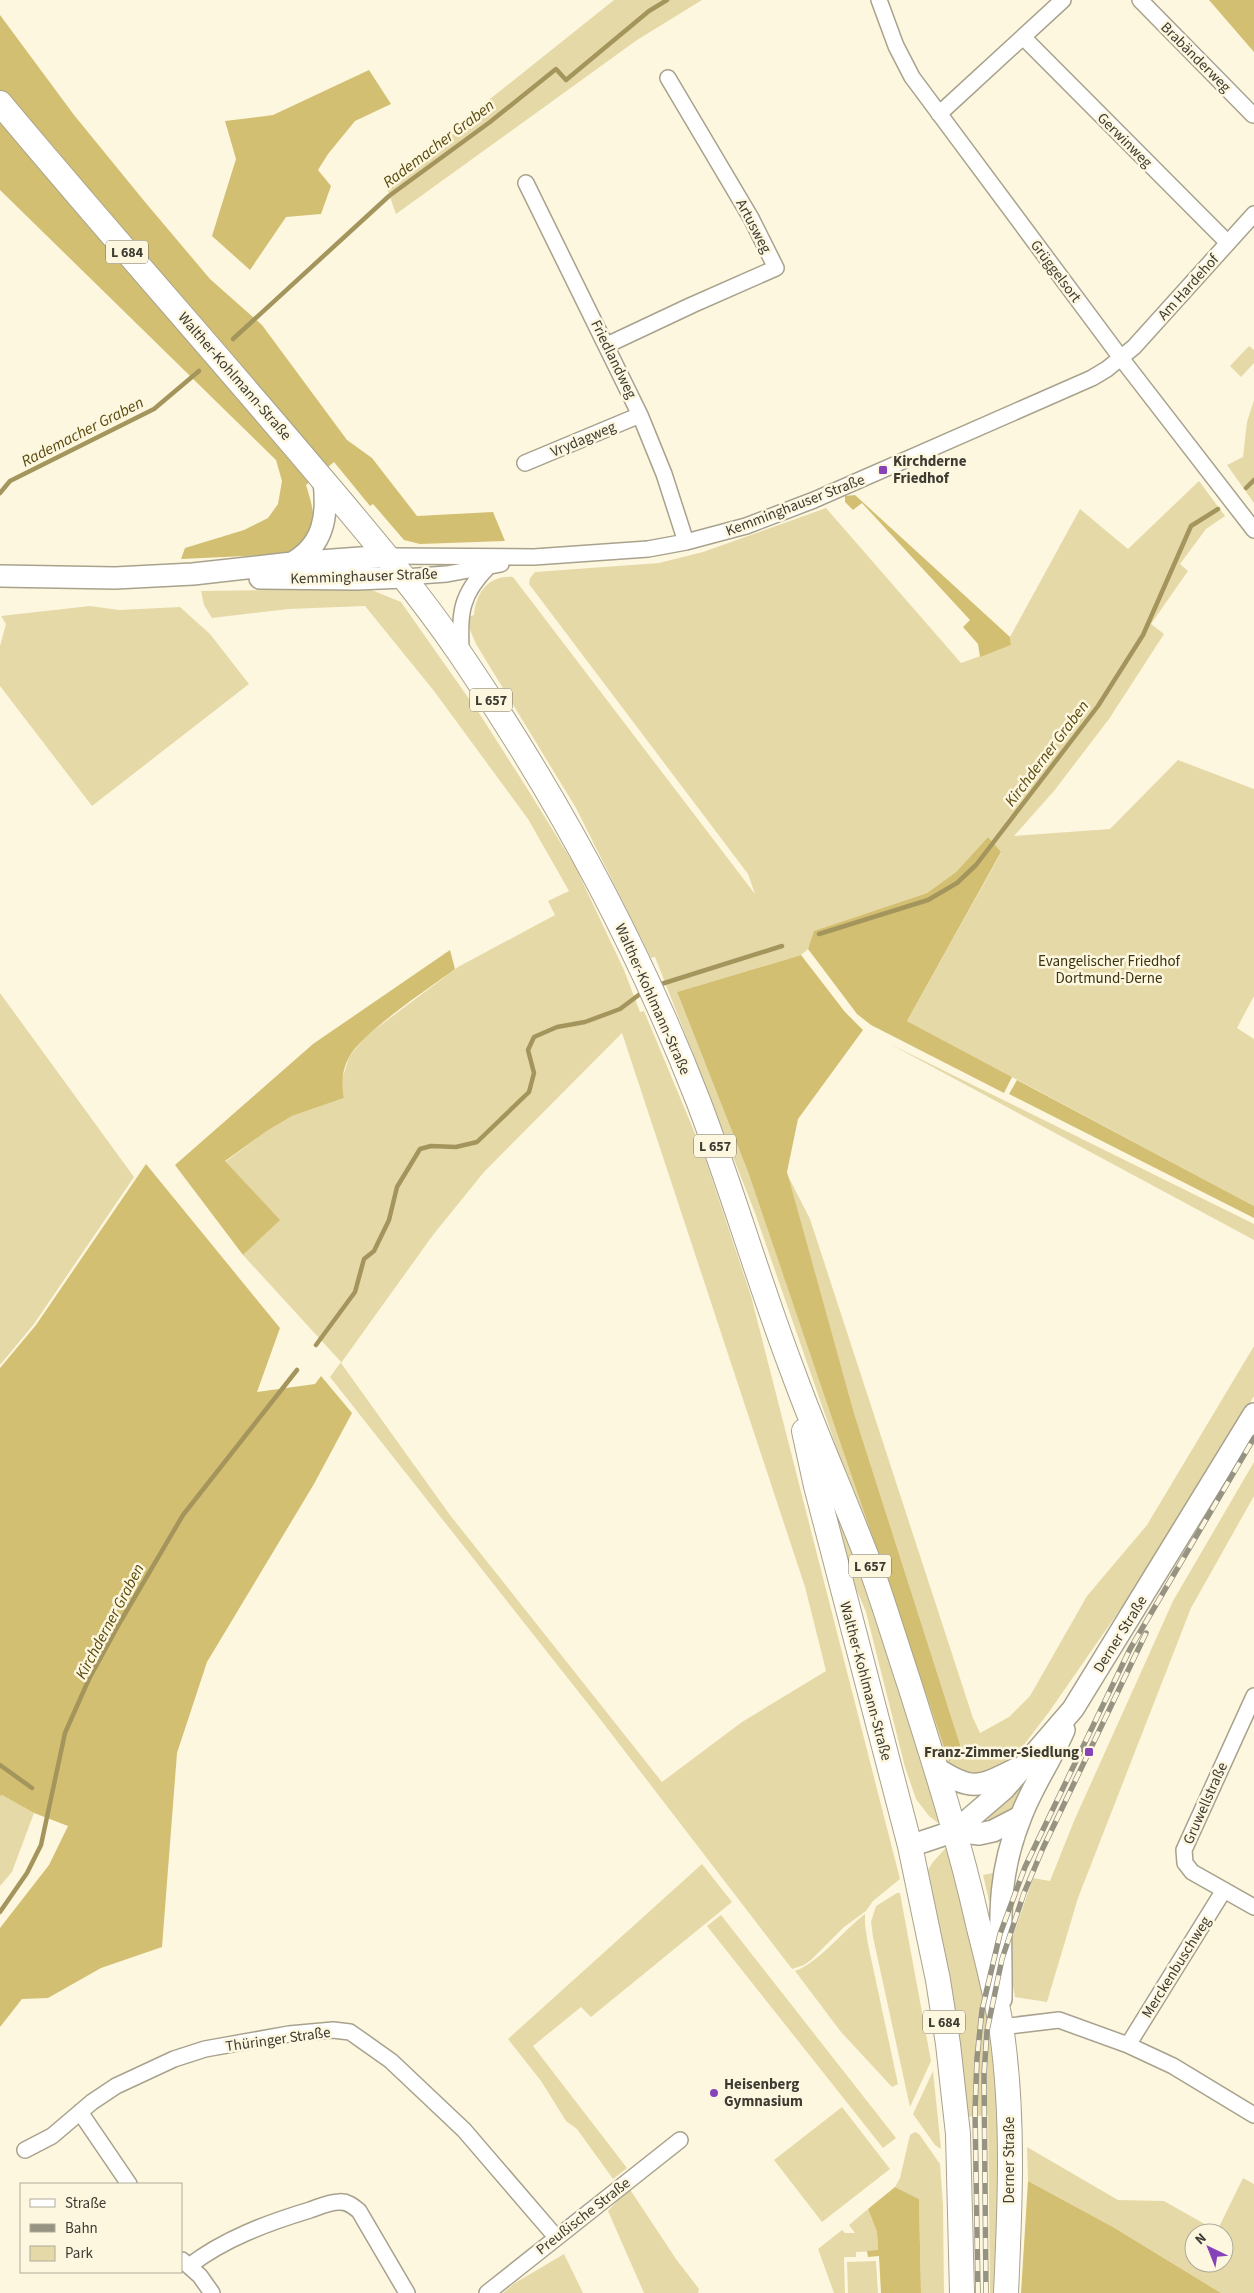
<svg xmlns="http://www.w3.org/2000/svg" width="1254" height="2293" viewBox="0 0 1254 2293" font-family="'Source Sans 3',sans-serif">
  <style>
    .green { fill: #e6d9a8; fill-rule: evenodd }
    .forest { fill: #d3bf72 }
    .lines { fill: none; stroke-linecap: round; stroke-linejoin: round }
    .stream { stroke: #a4955c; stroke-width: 4.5 }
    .minor-casing { stroke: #a8a28d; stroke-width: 18 }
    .secondary-casing { stroke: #a8a28d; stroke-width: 24 }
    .primary-casing { stroke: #a8a28d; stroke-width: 26 }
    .minor { stroke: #fff; stroke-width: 15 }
    .secondary { stroke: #fff; stroke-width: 21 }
    .primary { stroke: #fff; stroke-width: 24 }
    .rail-casing { stroke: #979383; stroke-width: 5.5 }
    .rail { stroke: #fdf7e0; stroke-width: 4; stroke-dasharray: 11; stroke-linecap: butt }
    .poi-dot { fill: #8643b7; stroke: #fdf7e0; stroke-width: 2 }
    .labels { text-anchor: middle; stroke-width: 5; stroke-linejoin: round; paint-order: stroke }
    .shield { fill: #fdf7e0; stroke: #777366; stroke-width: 1 }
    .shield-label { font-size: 14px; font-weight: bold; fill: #3d3b32 }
    .street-label { font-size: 15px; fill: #3d3b32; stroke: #fdf7e0 }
    .poi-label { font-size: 15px; font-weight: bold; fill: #3d3b32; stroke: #fdf7e0; text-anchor: start }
    .park-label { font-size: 15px; fill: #3b3310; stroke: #fdf7e0 }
    .water-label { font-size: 16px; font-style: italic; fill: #594a0d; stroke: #fdf7e0 }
  </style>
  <rect width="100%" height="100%" fill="#fdf7e0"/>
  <path class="green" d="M 614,0 L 702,0 L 637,40 L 396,214 L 385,183 Z
    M 1249,346 L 1254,350 L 1254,363 L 1241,377 L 1230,366 Z
    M 1254,400 L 1254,503 L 1227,465 L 1243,457 L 1247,422 Z
    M 1199,481 L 1225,516 L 1206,529 L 1180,564 L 1188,571 L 1151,624 L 1164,634 L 1109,719 L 1054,791 L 1014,836 L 1110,829 L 1178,760 L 1254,789 L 1254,996 L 1237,1028 L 1254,1039 L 1254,1206 L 907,1021 L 1001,853 L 988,837 L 956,872 L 927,893 L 815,931 L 808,949 L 801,955 L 677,992 L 748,1172 L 950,1761 L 964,1757 L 854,1413 L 786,1172 L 810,1219 L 973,1718 L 980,1733 L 1009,1717 L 1030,1696 L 1087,1596 L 1147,1525 L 1254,1346 L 1254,1396 L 1167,1542 L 1049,1712 L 1023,1746 L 1005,1764 L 980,1776 L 953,1770 L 945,1760 L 755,1213 L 655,957 L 651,958 L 576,808 L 476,644 L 470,630 L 468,617 L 474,615 C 476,592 489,575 513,577 L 755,894 L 748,874 L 529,584 L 530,578 L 535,572 L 659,563 L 703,552 L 826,508 L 961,663 L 1011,645 L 1010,637 L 1080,509 L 1128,549 Z
    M 369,589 L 401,602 L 479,713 L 525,785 L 575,866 L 624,970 L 640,1012 L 644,1011 L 704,1155 L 751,1296 L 900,1879 L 873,1901 L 866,1911 L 844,1927 L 811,1960 L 804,1965 L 792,1969 L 600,1719 L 330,1377 L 341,1362 L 243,1255 L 279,1220 L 225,1162 L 267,1131 L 292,1116 L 344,1098 L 341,1083 L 349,1057 L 366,1036 L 458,967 L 555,915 L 548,901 L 569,891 L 528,819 L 434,691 L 365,606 L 289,609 L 212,618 L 204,605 L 201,591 ZM 622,1033 L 805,1587 L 826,1671 L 742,1722 L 662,1782 L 450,1515 L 341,1363 L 433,1235 L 484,1172 Z
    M 90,606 L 119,610 L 180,607 L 210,634 L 249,684 L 92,806 L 0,686 L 0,646 L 6,624 L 1,616 Z
    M 0,993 L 134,1177 L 34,1324 L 0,1365 Z
    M 888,1043 L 1254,1224 L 1254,1240 Z
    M 805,1412 L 945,1817 L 938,1823 L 929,1816 L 916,1799 L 905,1767 L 866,1612 L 852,1579 Z
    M 1254,1462 L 1254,1496 L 1191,1608 L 1078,1898 L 1047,2002 L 1015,1997 L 1007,1953 L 1033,1878 L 1050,1881 L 1074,1821 L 1173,1601 Z
    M 1036,1767 L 1018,1808 L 990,1826 L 986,1815 Z
    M 2,1795 L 34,1813 L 12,1872 L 0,1886 L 0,1796 Z
    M 951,1842 L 993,2040 L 1001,2192 L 995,2293 L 990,2293 L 988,2115 L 966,2117 L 963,2070 L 926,1873 L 933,1862 Z
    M 702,1864 L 732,1902 L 591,2017 L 581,2007 L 533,2046 L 627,2168 L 613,2179 L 577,2129 L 566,2121 L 541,2081 L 508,2039 Z
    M 997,1872 L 994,1901 L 989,1901 L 983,1875 Z
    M 897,1893 L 900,1893 L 931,2061 L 910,2107 L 873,1937 L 871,1922 L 876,1906 Z
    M 865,1914 L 865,1925 L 868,1944 L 898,2084 L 892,2087 L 841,2032 L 795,1971 C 818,1963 844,1930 865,1914 Z
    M 721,1915 L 896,2138 L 883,2148 L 707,1926 Z
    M 933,2071 L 941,2149 L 935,2145 L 913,2114 Z
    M 842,2107 L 890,2169 L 822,2222 L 774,2160 Z
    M 915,2132 L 919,2134 L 940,2164 L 943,2205 L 944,2293 L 921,2293 L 919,2199 L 895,2187 L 900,2178 L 910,2135 Z
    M 1027,2147 L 1118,2200 L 1164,2201 L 1217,2231 L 1243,2178 L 1254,2184 L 1254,2293 L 1221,2293 L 1113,2227 L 1028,2181 ZM 1194,2233 L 1224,2233 L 1224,2263 L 1194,2263 Z
    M 629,2188 L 676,2259 L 699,2289 L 698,2293 L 644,2293 L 608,2211 Z
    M 868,2209 L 877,2232 L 878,2251 L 856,2252 L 856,2257 L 844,2257 L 845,2293 L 834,2293 L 818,2249 L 842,2230 L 845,2233 L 855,2233 L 849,2225 Z
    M 564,2254 L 583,2293 L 503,2293 L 515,2283 Z
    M 876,2261 L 878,2293 L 848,2293 L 847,2262 Z"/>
  <path class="forest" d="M 1209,0 L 1254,0 L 1254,52 Z
    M 0,15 L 74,115 L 145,202 L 210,279 L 262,325 L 347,440 L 372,458 L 417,516 L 493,512 L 505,541 L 420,544 L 404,540 L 373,504 L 370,506 L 334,462 L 306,485 C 318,523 316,526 290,554 L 181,559 L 185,548 L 244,530 L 268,518 L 278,504 L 282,481 L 276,460 L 0,190 Z
    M 369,70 L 391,104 L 355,121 L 328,154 L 318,170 L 331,186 L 321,214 L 286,217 L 250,270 L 212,236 L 236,159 L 225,121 L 273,115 Z
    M 855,495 L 1010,637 L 1011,645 L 980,657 L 978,644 L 963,627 L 970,620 L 862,503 L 853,510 L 845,502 L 845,496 Z
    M 988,837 L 1001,852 L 907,1021 L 1012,1077 L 1004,1093 L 871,1025 L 857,1014 L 808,949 L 814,931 L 927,893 L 956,872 Z
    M 450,950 L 455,969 C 428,989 364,1031 349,1057 C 342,1070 341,1084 344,1098 L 292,1116 L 267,1131 L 225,1161 L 280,1220 L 243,1255 L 175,1165 L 313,1044 Z
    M 801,955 L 845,1012 L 863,1030 L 798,1119 L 787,1172 L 854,1413 L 964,1757 L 949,1761 L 748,1172 L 677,992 Z
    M 1017,1080 L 1254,1206 L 1254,1218 L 1009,1094 Z
    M 146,1164 L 280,1328 L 257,1392 L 315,1384 L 321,1376 L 352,1413 L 314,1484 L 207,1662 L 177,1753 L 162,1947 L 101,1968 L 48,1998 L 22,1999 L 0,2027 L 0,1928 L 49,1865 L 68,1826 L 34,1813 L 2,1795 L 0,1796 L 0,1368 L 36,1325 Z
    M 1028,2181 L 1113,2227 L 1221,2293 L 1021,2293 Z
    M 895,2187 L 919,2199 L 921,2293 L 881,2293 L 879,2256 L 868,2257 L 867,2251 L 878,2250 L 877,2232 L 868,2209 Z"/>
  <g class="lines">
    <path class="stream" d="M 233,339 L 389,196 L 490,122 L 556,69 L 566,80 L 649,11 L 667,0
      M 1246,488 L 1254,480
      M 0,493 L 10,481 L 154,409 L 199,371
      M 819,934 L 928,900 L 957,883 L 976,865 L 1098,706 L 1143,635 L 1191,526 L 1218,509
      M 658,985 L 782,946
      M 316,1345 L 355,1292 L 364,1259 L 374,1251 L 389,1220 L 397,1187 L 420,1149 L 431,1146 L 456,1147 L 477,1142 L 529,1092 L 534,1073 L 528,1050 L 534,1037 L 557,1027 L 585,1022 L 620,1009 L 644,991
      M 0,1765 L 32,1788
      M 0,1912 L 27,1873 L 41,1845 L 65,1733 L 89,1679 L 119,1624 L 183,1515 L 297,1370"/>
    <g class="minor-casing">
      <path id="minor" d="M 879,0 L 896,46 L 912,77 L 1121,358 L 1254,530
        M 1140,0 L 1253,115
        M 1023,37 L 1228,243
        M 939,114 L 1063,0
        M 526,183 L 640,415 L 664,474 L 686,542
        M 607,345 L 692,305 L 776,268 L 751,218 L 668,78
        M 525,463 L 640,415
        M 388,556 L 534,557 L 648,549 L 686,542 L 746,526 L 814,500 L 1092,378 L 1107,369 L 1134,347 L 1254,214
        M 404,577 L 447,574 L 501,564
        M 461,654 C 460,613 459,596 489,566
        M 1254,1696 L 1184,1850 L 1185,1863 L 1192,1872 L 1254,1907
        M 1001,2027 L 1059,2020 L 1128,2045 L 1173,2066 L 1254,2115
        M 1128,2045 L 1224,1890
        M 80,2112 L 129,2184
        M 25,2150 L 52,2136 L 92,2102 L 116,2086 L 174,2059 L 205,2049 L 289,2034 L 333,2030 L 350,2032 L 391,2061 L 464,2130 L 556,2237
        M 182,2260 L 200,2276 L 212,2293
        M 189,2266 C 224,2239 267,2223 310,2210 C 319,2207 329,2202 339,2202 C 347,2201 353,2206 359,2211 L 407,2293
        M 487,2293 L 680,2140"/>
    </g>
    <g class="secondary-casing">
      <path id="secondary" d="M 292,563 C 324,545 328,516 324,481
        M 0,576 L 115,578 L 193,574 L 292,563 L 388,556
        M 260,578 L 357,579 L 404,577
        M 936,1768 C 973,1792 979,1787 1016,1769
        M 955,1831 L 1004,1789 L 1073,1709 L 1254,1414
        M 910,1846 L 955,1831 L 979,1834 L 993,1831 L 1020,1817
        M 1001,1999 C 1002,1932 994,1884 1020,1819 C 1031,1788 1051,1760 1064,1730"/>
    </g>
    <g class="primary-casing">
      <path id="primary" d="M 0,103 C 106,230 216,353 323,480 C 372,538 418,592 461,655 C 556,795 638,945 699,1103 C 733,1192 759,1283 793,1372 C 817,1438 846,1502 871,1568 C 885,1607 897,1647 910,1686 C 935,1765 960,1843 978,1924 C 987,1960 997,1997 1002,2033 C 1014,2119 1010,2206 1006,2293
        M 804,1431 L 816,1486 L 910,1846 L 938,1980 L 948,2044 L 958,2134 L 962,2293"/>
    </g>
    <use href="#minor" class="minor"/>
    <use href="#secondary" class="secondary"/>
    <use href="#primary" class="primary"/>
    <g class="rail-casing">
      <path id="rail" d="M 978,2293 L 975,2111 L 977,2058 L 982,2010 L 1000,1934 L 1025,1867 L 1130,1649 L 1254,1438
        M 986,2293 L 984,2074 L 987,2031 L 1002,1959 L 1024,1893 L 1043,1848 L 1146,1633"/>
    </g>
    <use href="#rail" class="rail"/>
  </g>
  <g class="poi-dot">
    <rect x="878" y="465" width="10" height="10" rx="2.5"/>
    <rect x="1084" y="1747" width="10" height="10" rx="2.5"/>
    <circle cx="714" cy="2093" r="5"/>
  </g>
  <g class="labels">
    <g class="shield">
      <rect x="106" y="240.5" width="42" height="23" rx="4"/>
      <rect x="470" y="688.5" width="42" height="23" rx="4"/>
      <rect x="694" y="1134.5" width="42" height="23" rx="4"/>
      <rect x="849" y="1554.5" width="42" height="23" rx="4"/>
      <rect x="923" y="2010.5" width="42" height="23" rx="4"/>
    </g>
    <g class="shield-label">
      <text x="127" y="257">L 684</text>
      <text x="491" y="705">L 657</text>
      <text x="715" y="1151">L 657</text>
      <text x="870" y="1571">L 657</text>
      <text x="944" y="2027">L 684</text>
    </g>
    <g class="street-label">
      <text transform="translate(1196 57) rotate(45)" y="5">Brabänderweg</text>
      <text transform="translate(1125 140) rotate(45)" y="5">Gerwinweg</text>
      <text transform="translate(754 226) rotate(62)" y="5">Artusweg</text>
      <text transform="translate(1056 271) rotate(53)" y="5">Grüggelsort</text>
      <text transform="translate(1188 287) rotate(-48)" y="5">Am Hardehof</text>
      <text transform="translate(614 359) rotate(64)" y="5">Friedlandweg</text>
      <text transform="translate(235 376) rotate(49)" y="5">Walther-Kohlmann-Straße</text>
      <text transform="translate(583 439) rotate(-23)" y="5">Vrydagweg</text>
      <text transform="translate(795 505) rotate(-21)" y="5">Kemminghauser Straße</text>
      <text transform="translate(364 576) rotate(-2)" y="5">Kemminghauser Straße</text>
      <text transform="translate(653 999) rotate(66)" y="5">Walther-Kohlmann-Straße</text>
      <text transform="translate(1120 1634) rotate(-58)" y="5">Derner Straße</text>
      <text transform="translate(866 1681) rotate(75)" y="5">Walther-Kohlmann-Straße</text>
      <text transform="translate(1205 1803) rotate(-66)" y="5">Gruwellstraße</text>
      <text transform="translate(1176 1967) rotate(-58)" y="5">Merckenbuschweg</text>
      <text transform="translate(278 2039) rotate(-8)" y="5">Thüringer Straße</text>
      <text transform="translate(1009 2160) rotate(-90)" y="5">Derner Straße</text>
      <text transform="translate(583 2216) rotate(-38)" y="5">Preußische Straße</text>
    </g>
    <g class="poi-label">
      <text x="893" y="466">Kirchderne<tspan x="893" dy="17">Friedhof</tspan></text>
      <text x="1079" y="1757" text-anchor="end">Franz-Zimmer-Siedlung</text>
      <text x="724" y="2089">Heisenberg<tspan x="724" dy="17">Gymnasium</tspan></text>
    </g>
    <g class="park-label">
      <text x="1109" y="966">Evangelischer Friedhof<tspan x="1109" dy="17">Dortmund-Derne</tspan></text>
    </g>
    <g class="water-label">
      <text transform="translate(438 143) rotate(-37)" y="6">Rademacher Graben</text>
      <text transform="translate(82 431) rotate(-27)" y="6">Rademacher Graben</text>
      <text transform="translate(1046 753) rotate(-53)" y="6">Kirchderner Graben</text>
      <text transform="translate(109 1621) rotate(-62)" y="6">Kirchderner Graben</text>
    </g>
  </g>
  <rect x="20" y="2183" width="162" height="90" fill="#fdf7e0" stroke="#b0ac9a"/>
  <rect x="30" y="2199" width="25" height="8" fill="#ffffff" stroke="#b0ac9a"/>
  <text x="65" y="2208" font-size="15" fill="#3d3b32">Straße</text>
  <rect x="30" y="2224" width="25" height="8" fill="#979383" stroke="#b0ac9a"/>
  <text x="65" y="2233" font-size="15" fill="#3d3b32">Bahn</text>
  <rect x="30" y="2246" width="25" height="15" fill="#e6d9a8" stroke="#b0ac9a"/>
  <text x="65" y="2258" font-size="15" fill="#3d3b32">Park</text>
  <g transform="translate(1209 2248) rotate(317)"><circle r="24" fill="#fdf7e0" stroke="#b0ac9a"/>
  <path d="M0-4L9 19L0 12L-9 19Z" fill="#8643b7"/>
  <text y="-8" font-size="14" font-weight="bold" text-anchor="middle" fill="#3d3b32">N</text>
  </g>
</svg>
